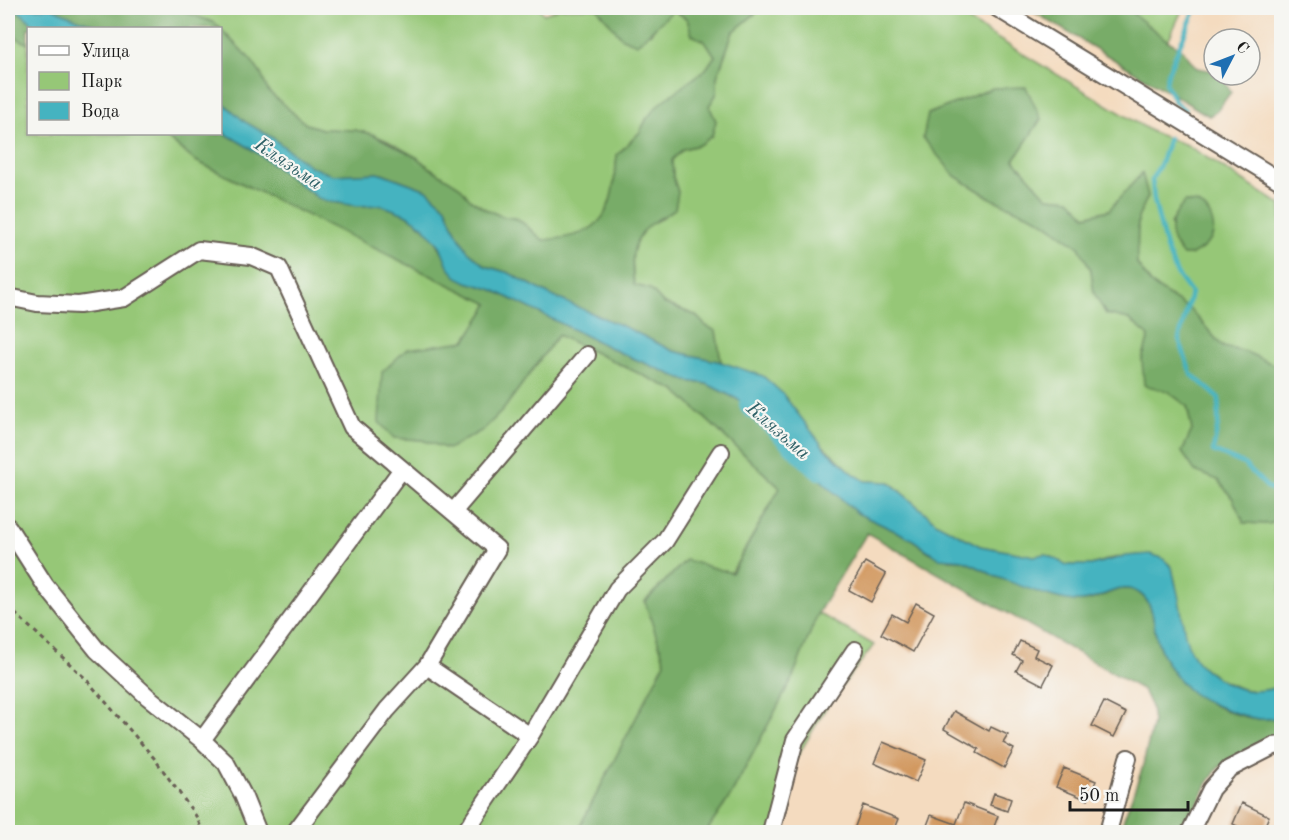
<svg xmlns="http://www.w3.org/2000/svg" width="1289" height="840" viewBox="0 0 1289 840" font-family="'Old Standard TT',serif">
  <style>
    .green { fill: #96c777; stroke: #59724a; stroke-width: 1.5; fill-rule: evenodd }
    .forest { fill: #78ac68; stroke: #4a6442; stroke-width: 1.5 }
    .water { fill: #45b3c0; stroke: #30686e; stroke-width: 1.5 }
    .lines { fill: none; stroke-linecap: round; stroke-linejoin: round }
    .stream { stroke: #45b3c0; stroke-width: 4.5 }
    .river { stroke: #45b3c0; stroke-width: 28 }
    .building { fill: #d29960 }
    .minor-casing { stroke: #685f55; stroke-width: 20 }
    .path { stroke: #685f55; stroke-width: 3; stroke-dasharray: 4.5 4.5; stroke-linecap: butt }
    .minor { stroke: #fff; stroke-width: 16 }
    .labels { text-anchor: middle; stroke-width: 4.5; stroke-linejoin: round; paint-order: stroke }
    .water-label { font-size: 20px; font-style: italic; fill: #2e6066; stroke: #f6f6f2 }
  </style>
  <rect width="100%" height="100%" fill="#f6f6f2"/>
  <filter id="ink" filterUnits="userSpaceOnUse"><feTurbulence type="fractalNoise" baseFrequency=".0167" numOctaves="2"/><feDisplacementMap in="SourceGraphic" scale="12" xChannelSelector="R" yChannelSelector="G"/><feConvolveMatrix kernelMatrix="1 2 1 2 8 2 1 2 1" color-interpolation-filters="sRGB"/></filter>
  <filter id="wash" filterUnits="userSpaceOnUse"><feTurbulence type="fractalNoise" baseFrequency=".008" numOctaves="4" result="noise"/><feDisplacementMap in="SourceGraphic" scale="24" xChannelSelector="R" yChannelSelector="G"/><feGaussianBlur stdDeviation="1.35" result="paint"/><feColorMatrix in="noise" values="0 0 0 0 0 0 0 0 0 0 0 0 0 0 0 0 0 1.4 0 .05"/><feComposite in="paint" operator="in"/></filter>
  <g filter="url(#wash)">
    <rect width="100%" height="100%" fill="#f4dbbf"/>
    <path class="green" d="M 183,8 L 539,8 L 544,14 L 560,8 L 597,8 L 650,34 L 660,21 L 673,10 L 687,19 L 692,35 L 706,42 L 715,56 L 706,69 L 647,118 L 640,132 L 617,155 C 612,214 606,236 543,240 L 518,219 L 501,216 L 485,209 L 471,200 L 459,186 L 430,168 L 418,158 L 388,141 L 372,134 L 355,130 L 322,129 L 306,124 L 268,91 L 261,74 L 251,60 L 215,23 L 185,12 Z
      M 762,8 L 947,8 L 1154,133 L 1187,145 L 1281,205 L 1281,368 L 1246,352 L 1223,347 L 1191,310 L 1151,284 L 1137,264 L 1138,218 L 1148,196 L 1142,173 L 1109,210 L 1085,216 L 1070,199 L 1047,197 L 1014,160 L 1041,119 L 993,88 L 928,114 L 955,176 L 994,200 L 1039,219 L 1079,247 L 1091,270 L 1094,293 L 1106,313 L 1129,319 L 1149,336 L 1142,360 L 1167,391 L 1187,406 L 1192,430 L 1182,452 L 1195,471 L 1218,480 L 1233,499 L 1244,523 L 1269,524 L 1281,519 L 1281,686 L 1264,692 L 1241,689 L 1219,679 L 1197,663 L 1185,641 L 1175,581 L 1138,555 L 1113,558 L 1091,565 L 1067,565 L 1045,554 L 1034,556 L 980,546 L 937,523 L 890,482 L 865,481 L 854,474 L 818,441 L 782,393 L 741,369 L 721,362 L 716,331 L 706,326 L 695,315 L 663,303 L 650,289 L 634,285 L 632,254 L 638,238 L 648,225 L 663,218 L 678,192 L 673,177 L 672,160 L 683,149 L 699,145 L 716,121 L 709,106 L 717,93 L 717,77 L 733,32 ZM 1185,202 L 1193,203 L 1213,232 L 1210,240 L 1191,255 L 1182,255 L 1177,248 L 1170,223 Z
      M 1126,8 L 1183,8 L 1168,41 Z
      M 8,33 L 28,44 L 28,134 L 162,134 L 194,160 L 489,304 L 465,341 L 450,344 L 394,438 L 422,440 L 448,449 L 483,430 L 503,410 L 558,335 L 676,391 L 780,488 L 731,573 L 686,560 L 645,601 L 665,662 L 577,832 L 8,832 Z
      M 818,613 L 874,645 L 828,704 L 793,764 L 776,832 L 706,832 L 731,795 L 792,679 Z"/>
    <path class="forest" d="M 8,8 L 15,8 L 38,28 L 28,28 L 28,44 L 8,33 Z
      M 52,8 L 183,8 L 185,12 L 215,23 L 220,28 C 172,28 92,37 52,8 Z
      M 597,8 L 762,8 L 733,32 L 717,77 L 717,93 L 709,106 L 716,121 L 712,136 L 699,145 L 683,149 L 672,160 L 673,177 L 678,192 L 675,209 C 667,215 653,221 647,227 C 630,243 631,264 634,285 L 650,289 L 663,303 L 695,315 L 706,326 L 716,331 L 721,362 L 673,351 L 629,329 L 552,296 L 509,273 L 485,266 L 467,250 L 455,230 L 446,207 L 427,190 L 382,173 L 333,175 L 310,166 L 271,137 L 245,122 L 220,100 L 220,29 L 251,60 L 261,74 L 268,91 L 306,124 L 322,129 L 355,130 L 372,134 L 418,158 L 430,168 L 459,186 L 471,200 L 485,209 L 501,216 L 518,219 L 543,240 C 606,236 612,214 617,155 L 640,132 L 647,118 L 658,105 L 706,69 L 715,56 L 706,42 L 692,35 L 687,19 L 674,10 L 637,44 L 622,38 Z
      M 1027,8 L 1126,8 L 1168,41 L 1181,48 L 1197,68 L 1214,71 L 1214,75 L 1221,75 L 1231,92 L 1217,111 L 1209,116 Z
      M 1026,87 L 1041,119 L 1014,160 L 1047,197 L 1070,199 L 1086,216 L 1109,210 L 1142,173 L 1148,196 L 1138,218 L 1137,264 L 1151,284 L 1191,310 L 1223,347 L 1246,352 L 1281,368 L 1281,519 L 1269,524 L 1244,523 L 1233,499 L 1218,480 L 1195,471 L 1182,452 L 1192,430 L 1187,406 L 1167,391 L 1144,385 L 1142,360 L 1149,336 L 1129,319 L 1106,314 L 1094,293 L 1091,270 L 1079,247 L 1039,219 L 994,200 L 955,176 L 923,138 L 928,114 L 993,88 Z
      M 221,131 L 250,148 L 321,200 L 357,206 L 381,205 L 405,214 L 415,220 L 433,236 L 445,256 L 467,282 L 491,289 L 623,354 L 687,381 L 707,384 L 749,405 L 786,432 L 794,442 L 805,463 L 868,518 L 910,538 L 929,552 L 950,560 L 962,560 L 984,570 L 994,576 C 1015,582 1035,588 1056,594 C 1064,596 1074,601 1082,601 C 1102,601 1120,580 1139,593 C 1155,604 1153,625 1158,642 C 1170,684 1216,714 1259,719 C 1266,720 1274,718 1281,717 L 1281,737 L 1265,740 L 1218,768 L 1207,784 L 1185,832 L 1119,832 L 1142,769 L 1153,723 L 1151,707 L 1143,690 L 867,533 L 818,613 L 792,679 L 731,795 L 706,832 L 577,832 L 665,662 L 645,602 L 686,560 L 732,573 L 780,488 L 676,391 L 558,335 L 503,410 L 483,430 L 448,449 L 422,440 L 394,438 L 379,422 L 382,372 L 407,349 L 465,341 L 489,304 L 194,160 L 163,134 L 220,134 Z
      M 1185,202 C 1190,203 1195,202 1200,205 C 1211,210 1217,229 1211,239 C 1206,246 1198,252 1192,255 L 1183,255 C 1165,236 1168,220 1185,202 Z"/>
    <path class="water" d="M 15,8 L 52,8 L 80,20 L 102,27 L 126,28 L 38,28 Z
      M 220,100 L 245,122 L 271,137 L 310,166 L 333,175 L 381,173 L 427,190 L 446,207 L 455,230 L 467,250 L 485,266 L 509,273 L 552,296 L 629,329 L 673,351 L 721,362 L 763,376 L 782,393 L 826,450 L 854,474 L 865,481 L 889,482 L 937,523 L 980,546 L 1034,556 L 1045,554 L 1067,565 L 1091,565 L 1126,556 L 1150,554 L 1162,558 L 1172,567 C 1175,583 1180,600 1182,616 C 1186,650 1193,665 1224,682 C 1244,693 1260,693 1281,686 L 1281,717 C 1274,718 1266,720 1259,719 C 1242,717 1204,702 1191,692 C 1177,680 1163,660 1158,642 C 1152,625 1156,604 1139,593 C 1120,580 1101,600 1082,601 C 1060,603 1017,584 994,576 L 984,570 L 962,560 L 939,558 L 910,538 L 857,513 L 812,472 L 805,463 L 794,442 L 786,432 L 749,405 L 707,384 L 687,381 L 623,354 L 491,289 L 467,282 L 457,277 L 449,268 L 440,246 L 424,227 L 415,220 L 405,214 L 381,205 L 357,206 L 321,200 L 250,148 L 221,131 Z"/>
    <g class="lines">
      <path class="stream" d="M 1185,110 L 1175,102 L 1166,84 L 1168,72 L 1196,8
        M 1169,138 L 1161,163 L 1152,179 L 1154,200 L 1166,248 L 1177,274 L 1191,293 L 1179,339 L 1191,374 L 1219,398 L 1218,424 L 1213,451 L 1244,464 L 1267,487 L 1282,495"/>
      <path class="river" d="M 753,404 L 760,408 L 820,466"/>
    </g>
    <g id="blocks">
      <path class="building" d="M 865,562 L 886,574 L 871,602 L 849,590 Z
        M 916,603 L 934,613 L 913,652 L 881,634 L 892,614 L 906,622 Z
        M 1020,641 L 1037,649 L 1034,656 L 1053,665 L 1043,685 L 1016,671 L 1022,660 L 1013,655 Z
        M 1104,702 L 1126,713 L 1114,737 L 1092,726 Z
        M 954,711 L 989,731 L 991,727 L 1008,735 L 1003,743 L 1014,749 L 1004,768 L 977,753 L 979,749 L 944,729 Z
        M 883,742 L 926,760 L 916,782 L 874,763 Z
        M 1064,768 L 1096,781 L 1088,800 L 1056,787 Z
        M 994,793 L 1011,799 L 1007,811 L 990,805 Z
        M 964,803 L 998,816 L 992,832 L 938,832 L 926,828 L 931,815 L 956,824 Z
        M 1242,803 L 1269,816 L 1262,832 L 1239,832 L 1241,828 L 1233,824 Z
        M 863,805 L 899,819 L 894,831 L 887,829 L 886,832 L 853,832 Z"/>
    </g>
  </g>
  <g filter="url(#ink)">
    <use href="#blocks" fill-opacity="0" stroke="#685f55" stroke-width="1.5"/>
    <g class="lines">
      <g class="minor-casing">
        <path id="minor" d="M 997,8 L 1282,182
          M 8,297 L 37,303 L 79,305 L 124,298 L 199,250 L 251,256 L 279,268 L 352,427 L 497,549 L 427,666 L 387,710 L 295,832
          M 453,512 L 587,355
          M 8,527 L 45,585 L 97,650 L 148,697 L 202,740 L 226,763 L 243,795 L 258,832
          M 427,666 L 530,736 L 465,832
          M 530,736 L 617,589 L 665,541 L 721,452
          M 202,740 L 402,469
          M 771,832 L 795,740 L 855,650
          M 1108,832 L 1128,758
          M 1190,832 L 1211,789 L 1229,769 L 1274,746 L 1282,745"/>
      </g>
      <path class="path" d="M 8,607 L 85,678 L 154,758 L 196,816 L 203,832"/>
      <use href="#minor" class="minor"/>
    </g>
  </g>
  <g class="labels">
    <g class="water-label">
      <text transform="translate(289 163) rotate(34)" y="7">Клязьма</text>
      <text transform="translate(779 430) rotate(41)" y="7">Клязьма</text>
    </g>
  </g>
  <rect width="1289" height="840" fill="none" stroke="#f6f6f2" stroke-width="30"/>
  <rect x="27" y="27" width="195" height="108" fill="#f6f6f2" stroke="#9f9f9c" stroke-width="1.5"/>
  <rect x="39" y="46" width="30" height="9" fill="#ffffff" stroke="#9f9f9c" stroke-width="1.5"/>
  <text x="81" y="57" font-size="18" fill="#1c1c1c">Улица</text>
  <rect x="39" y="72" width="30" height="18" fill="#96c777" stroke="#9f9f9c" stroke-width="1.5"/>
  <text x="81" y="87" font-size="18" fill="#1c1c1c">Парк</text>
  <rect x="39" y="102" width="30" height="18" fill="#45b3c0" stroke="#9f9f9c" stroke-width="1.5"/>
  <text x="81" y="117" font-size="18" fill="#1c1c1c">Вода</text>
  <g transform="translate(1232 57) rotate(48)"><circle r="28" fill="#f6f6f2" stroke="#9f9f9c" stroke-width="1.5"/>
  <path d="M0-4.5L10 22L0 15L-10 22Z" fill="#1f6fb2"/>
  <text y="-9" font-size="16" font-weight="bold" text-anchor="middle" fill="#1c1c1c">С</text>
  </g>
  <path d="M1070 801v9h118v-9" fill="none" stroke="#1c1c1c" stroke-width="3"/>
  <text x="1079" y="801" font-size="18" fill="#1c1c1c" stroke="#f6f6f2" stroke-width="4.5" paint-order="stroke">50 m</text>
</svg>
